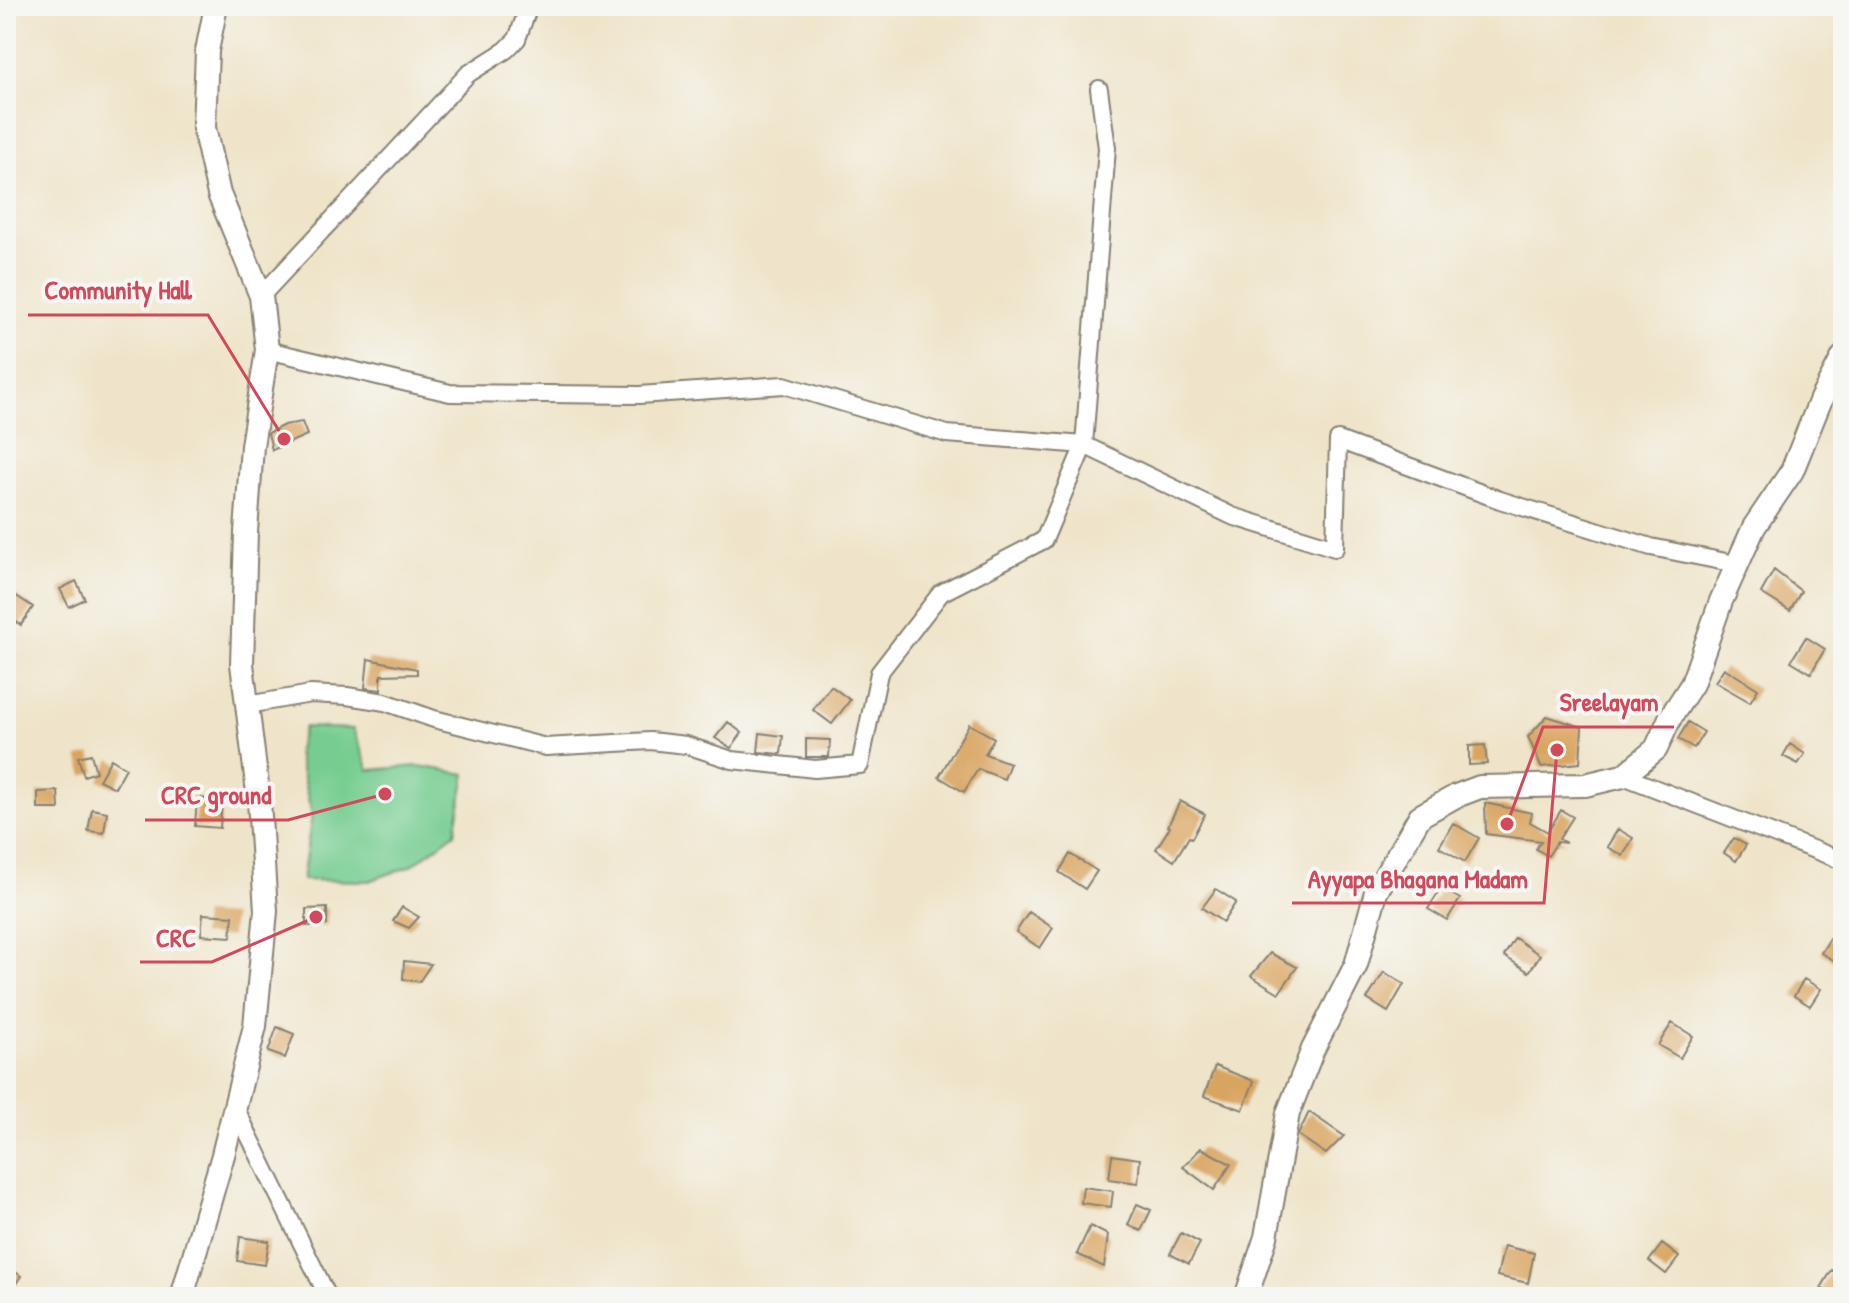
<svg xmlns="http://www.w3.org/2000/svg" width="1849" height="1303" viewBox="0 0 1849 1303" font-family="'Patrick Hand',sans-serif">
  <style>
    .green { fill: #77cd91; stroke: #4a7456; stroke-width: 2 }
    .building { fill: #d9a461 }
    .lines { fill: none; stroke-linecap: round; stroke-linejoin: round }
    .street-casing { stroke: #868072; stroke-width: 20 }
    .secondary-casing { stroke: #868072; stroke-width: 26 }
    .street { stroke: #fff; stroke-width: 16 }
    .secondary { stroke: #fff; stroke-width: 22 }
    .leader { fill: none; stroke: #d1495b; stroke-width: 3 }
    .callout-dot { fill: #d1495b; stroke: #f6f6f2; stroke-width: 3 }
    .callout-label { font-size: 26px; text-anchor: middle; font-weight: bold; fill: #d1495b; stroke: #f6f6f2; stroke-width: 8; stroke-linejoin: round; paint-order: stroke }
  </style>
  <rect width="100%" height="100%" fill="#f6f6f2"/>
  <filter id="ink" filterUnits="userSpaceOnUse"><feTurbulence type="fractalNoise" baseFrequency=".0125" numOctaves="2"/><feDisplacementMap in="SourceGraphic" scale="16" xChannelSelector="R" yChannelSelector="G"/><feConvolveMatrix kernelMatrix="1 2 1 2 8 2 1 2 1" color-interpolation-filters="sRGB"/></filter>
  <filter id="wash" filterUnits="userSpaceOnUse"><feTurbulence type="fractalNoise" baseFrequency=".006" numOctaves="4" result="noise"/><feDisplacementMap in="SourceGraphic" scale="32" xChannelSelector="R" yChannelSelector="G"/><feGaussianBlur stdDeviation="1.8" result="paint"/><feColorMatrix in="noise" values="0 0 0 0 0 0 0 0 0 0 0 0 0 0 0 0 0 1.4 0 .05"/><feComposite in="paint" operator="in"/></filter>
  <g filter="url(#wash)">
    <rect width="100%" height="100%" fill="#efe4c9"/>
    <path class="green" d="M 304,727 L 353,729 L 369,770 L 419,766 L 466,774 L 455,833 L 411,866 L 369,881 L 302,880 L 312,815 L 297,753 Z"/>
    <g id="blocks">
      <path class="building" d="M 302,422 L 307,435 L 272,450 L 268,433 L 284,425 Z
        M 1774,570 L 1801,591 L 1790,611 L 1761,593 Z
        M 76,581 L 85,599 L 69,607 L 60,589 Z
        M 12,593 L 33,607 L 21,625 L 6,615 L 6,601 Z
        M 1806,637 L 1825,649 L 1811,673 L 1791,661 Z
        M 368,659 L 417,669 L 417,674 L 381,675 L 381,690 L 365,688 Z
        M 1724,668 L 1758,689 L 1750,702 L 1715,682 Z
        M 831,686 L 850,700 L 832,724 L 813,710 Z
        M 1547,716 L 1582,727 L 1580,763 L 1541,767 L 1528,737 Z
        M 728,722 L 742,733 L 731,748 L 715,738 Z
        M 1688,722 L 1704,732 L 1694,748 L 1678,739 Z
        M 969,724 L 994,738 L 985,754 L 1010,763 L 1004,779 L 978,769 L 964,792 L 939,777 Z
        M 760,733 L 783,736 L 781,754 L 758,752 Z
        M 806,739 L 830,740 L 829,757 L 806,757 Z
        M 1790,744 L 1805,754 L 1798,764 L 1783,756 Z
        M 1485,745 L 1487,764 L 1469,765 L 1469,746 Z
        M 91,754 L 96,772 L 84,776 L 78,757 Z
        M 111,759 L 126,768 L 115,788 L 99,780 Z
        M 58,791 L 59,809 L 38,809 L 38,792 Z
        M 197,798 L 222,800 L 220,828 L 195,826 Z
        M 1180,801 L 1205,814 L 1192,838 L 1189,837 L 1174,861 L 1156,849 L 1170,827 L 1168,826 Z
        M 1485,803 L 1532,813 L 1530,822 L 1548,832 L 1561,810 L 1573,817 L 1559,839 L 1566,843 L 1557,842 L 1548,856 L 1536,849 L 1541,841 L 1486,834 Z
        M 92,809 L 107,812 L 104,833 L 88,831 Z
        M 1453,823 L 1479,838 L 1465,862 L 1439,847 Z
        M 1618,829 L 1633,838 L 1623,856 L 1607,847 Z
        M 1734,838 L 1746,845 L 1736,861 L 1724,853 Z
        M 1070,854 L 1097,871 L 1085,889 L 1059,872 Z
        M 1441,888 L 1460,899 L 1447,920 L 1428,909 Z
        M 1216,889 L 1236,902 L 1223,922 L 1202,908 Z
        M 402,907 L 419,917 L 409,928 L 393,921 Z
        M 327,908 L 327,925 L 306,926 L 306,909 Z
        M 1029,912 L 1053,928 L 1040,948 L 1016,932 Z
        M 203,914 L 233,916 L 231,937 L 201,935 Z
        M 1832,935 L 1843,941 L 1843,948 L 1835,961 L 1821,953 Z
        M 1515,938 L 1540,955 L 1529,972 L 1504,956 Z
        M 1270,953 L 1297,967 L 1279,993 L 1251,976 Z
        M 404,961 L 431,964 L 419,982 L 403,979 Z
        M 1384,972 L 1404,984 L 1388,1012 L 1367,999 Z
        M 1804,979 L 1821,989 L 1810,1006 L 1794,996 Z
        M 1672,1023 L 1693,1036 L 1680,1058 L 1658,1045 Z
        M 277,1027 L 294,1034 L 285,1058 L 268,1052 Z
        M 1215,1066 L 1254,1081 L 1243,1110 L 1204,1096 Z
        M 1309,1112 L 1344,1136 L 1326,1154 L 1298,1135 Z
        M 1201,1148 L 1231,1164 L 1214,1190 L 1183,1167 Z
        M 1112,1155 L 1140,1159 L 1138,1183 L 1109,1179 Z
        M 1083,1187 L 1113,1191 L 1111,1207 L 1081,1203 Z
        M 1137,1204 L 1151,1210 L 1141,1231 L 1128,1225 Z
        M 1090,1226 L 1108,1235 L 1104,1267 L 1077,1254 Z
        M 1181,1233 L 1200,1243 L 1189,1264 L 1170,1254 Z
        M 240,1237 L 269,1241 L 265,1265 L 237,1261 Z
        M 1662,1244 L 1679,1257 L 1666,1274 L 1649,1261 Z
        M 1504,1246 L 1534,1253 L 1528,1283 L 1497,1276 Z
        M 6,1265 L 21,1276 L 7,1297 L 6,1297 Z
        M 1832,1270 L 1843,1277 L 1843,1297 L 1836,1297 L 1821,1288 Z"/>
    </g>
  </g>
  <g filter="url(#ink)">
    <use href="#blocks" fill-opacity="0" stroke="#868072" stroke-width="2"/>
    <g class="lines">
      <g class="street-casing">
        <path id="street" d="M 261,296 L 468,74 L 506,50 L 517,39 L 529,6
          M 267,350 L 450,393 L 639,395 L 784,385 L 947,434 L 1084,445 L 1232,516 L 1335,548 L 1338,440 L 1500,500 L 1651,547 L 1736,564
          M 247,705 L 311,694 L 347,696 L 385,702 L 434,719 L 546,747 L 650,741 L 686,745 L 732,760 L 788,766 L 815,769 L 860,765 L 879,673 L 941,593 L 1044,540 L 1084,445 L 1107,148 L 1099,89
          M 1623,776 L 1843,861
          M 235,1107 L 328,1297"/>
      </g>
      <g class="secondary-casing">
        <path id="secondary" d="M 182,1297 L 223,1155 L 255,1026 L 266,911 L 259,801 L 242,664 L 246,532 L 252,446 L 267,350 L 261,296 L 219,194 L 204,128 L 207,51 L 216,6
          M 1246,1297 L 1266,1237 L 1288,1113 L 1313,1049 L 1356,965 L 1376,892 L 1420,816 L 1456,796 L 1480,787 L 1585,785 L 1623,776 L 1656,749 L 1670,718 L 1692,684 L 1721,601 L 1754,527 L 1792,471 L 1821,399 L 1843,357"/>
      </g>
      <use href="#street" class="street"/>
      <use href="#secondary" class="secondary"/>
    </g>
  </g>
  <path class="leader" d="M284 439L208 315H28M1507 824L1543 727H1674M385 794L288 820H145M1557 750L1544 903H1292M316 917L212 962H140"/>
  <g class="callout-dot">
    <circle cx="284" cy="439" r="8"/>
    <circle cx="1507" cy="824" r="8"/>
    <circle cx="385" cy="794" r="8"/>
    <circle cx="1557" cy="750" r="8"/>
    <circle cx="316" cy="917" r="8"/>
  </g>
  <g class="callout-label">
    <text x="118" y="299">Community Hall</text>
    <text x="1609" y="711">Sreelayam</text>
    <text x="216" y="804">CRC ground</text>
    <text x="1418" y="888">Ayyapa Bhagana Madam</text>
    <text x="176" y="947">CRC</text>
  </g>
  <rect width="1849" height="1303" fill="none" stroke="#f6f6f2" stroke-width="32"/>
</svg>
